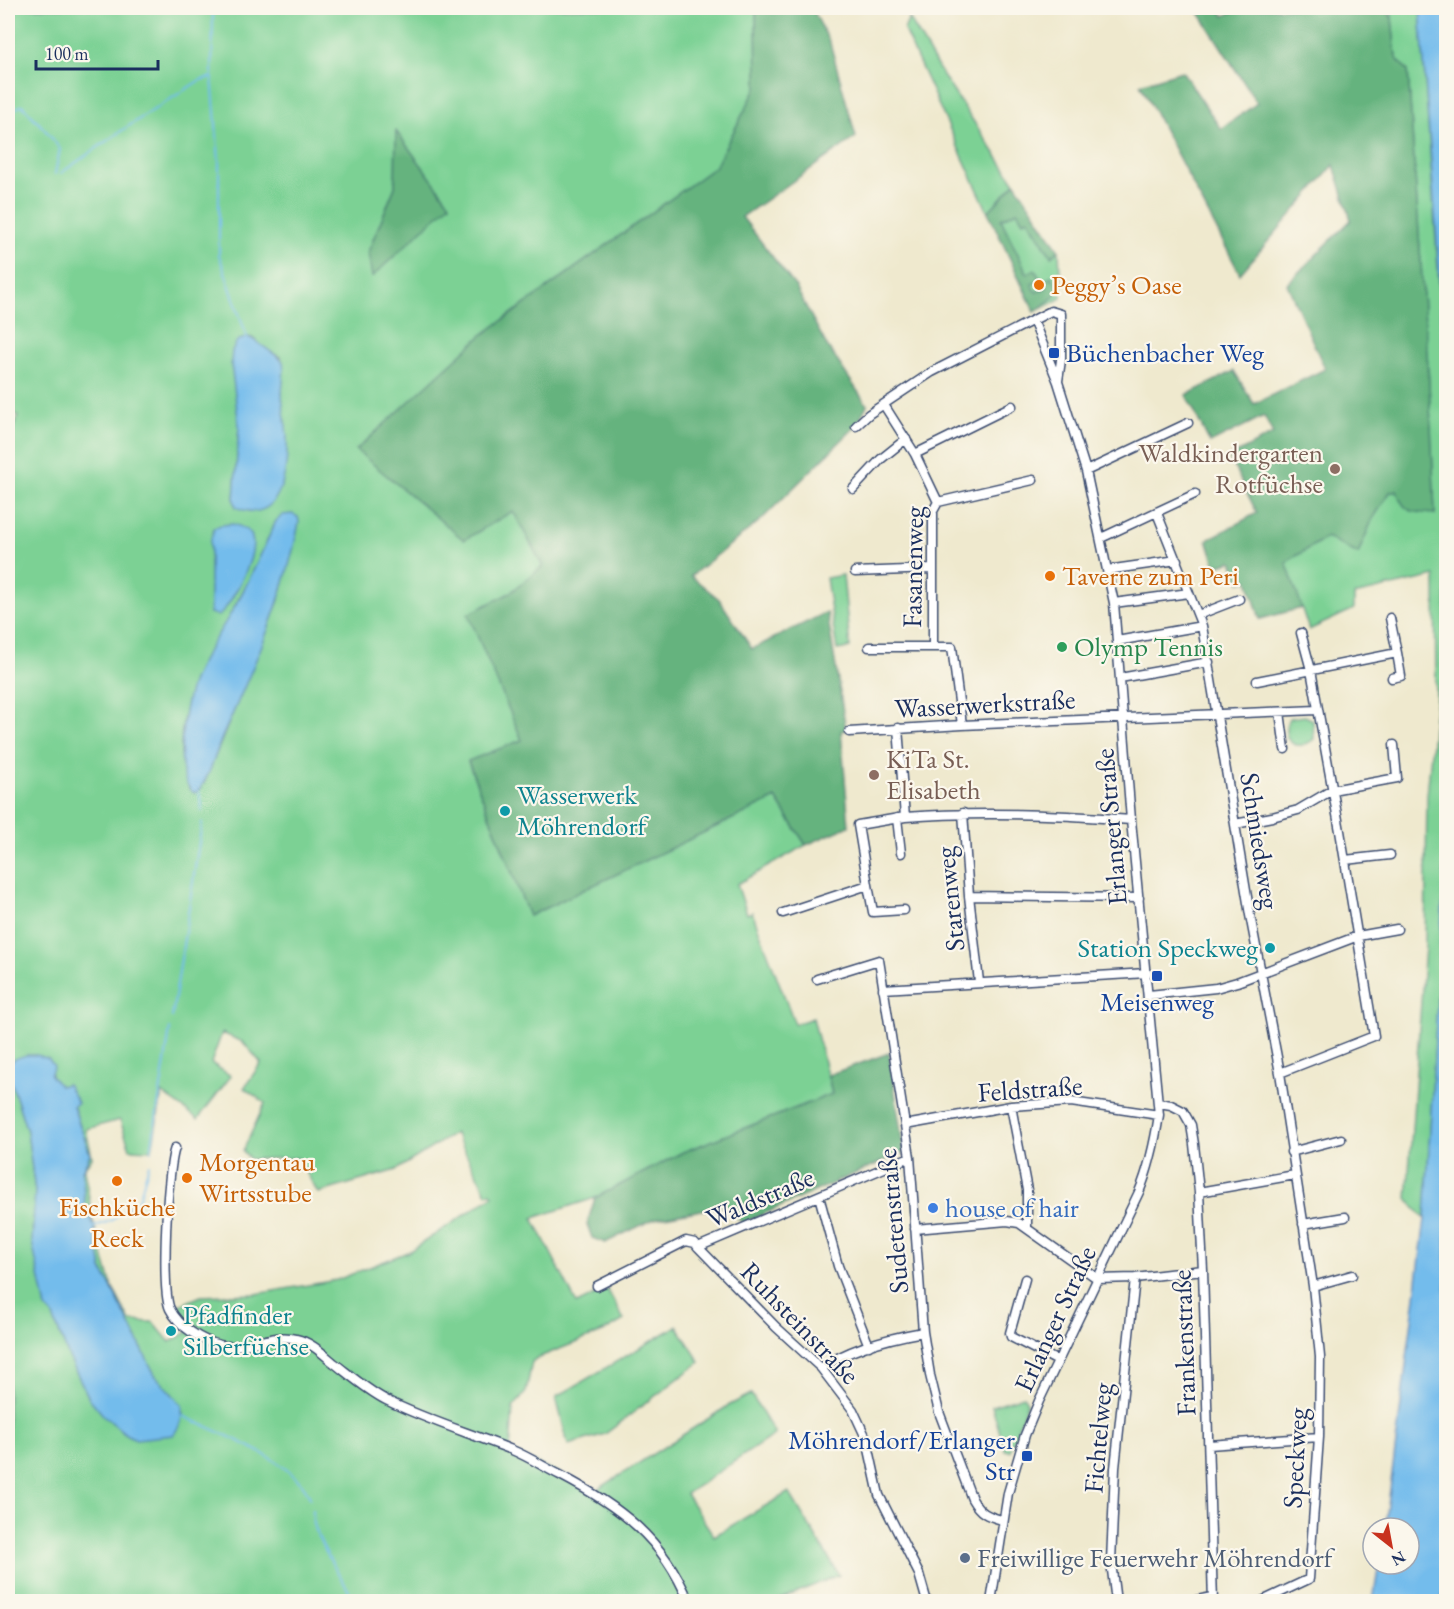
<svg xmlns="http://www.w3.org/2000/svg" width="1454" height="1609" viewBox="0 0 1454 1609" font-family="'EB Garamond',serif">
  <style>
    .green { fill: #7cd194; stroke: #4c8079; stroke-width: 1.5; fill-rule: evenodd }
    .forest { fill: #65b37e; stroke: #40716e; stroke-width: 1.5 }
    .water { fill: #73bcec; stroke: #4776a5; stroke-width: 1.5 }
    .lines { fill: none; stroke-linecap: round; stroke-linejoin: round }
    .stream { stroke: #73bcec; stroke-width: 2 }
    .minor-casing { stroke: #3b4b6f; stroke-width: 11 }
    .minor { stroke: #fff; stroke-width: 8 }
    .food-dot { fill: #e8710a; stroke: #fbf7ec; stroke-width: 2 }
    .transit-dot { fill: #1a4fb4; stroke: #fbf7ec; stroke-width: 2 }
    .education-dot { fill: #8d6e63; stroke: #fbf7ec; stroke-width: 2 }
    .leisure-dot { fill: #2e9e5b; stroke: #fbf7ec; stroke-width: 2 }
    .culture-dot { fill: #0f9aa8; stroke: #fbf7ec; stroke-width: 2 }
    .shop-dot { fill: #3f7fe0; stroke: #fbf7ec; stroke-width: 2 }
    .service-dot { fill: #5c6f8a; stroke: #fbf7ec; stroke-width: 2 }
    .labels { text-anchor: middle; stroke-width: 4.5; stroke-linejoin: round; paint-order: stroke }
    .food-label { font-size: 27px; fill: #c56008; stroke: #fbf7ec; text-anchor: start }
    .transit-label { font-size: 27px; fill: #164399; stroke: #fbf7ec; text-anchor: start }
    .education-label { font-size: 27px; fill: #785e54; stroke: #fbf7ec; text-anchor: end }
    .street-label { font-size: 27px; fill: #1b2f5e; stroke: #fbf7ec }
    .leisure-label { font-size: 27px; fill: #27864d; stroke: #fbf7ec; text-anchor: start }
    .culture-label { font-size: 27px; fill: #0d838f; stroke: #fbf7ec; text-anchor: start }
    .shop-label { font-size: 27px; fill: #366cbe; stroke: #fbf7ec; text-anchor: start }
    .service-label { font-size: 27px; fill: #4e5e75; stroke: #fbf7ec; text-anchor: start }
  </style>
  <rect width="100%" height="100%" fill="#fbf7ec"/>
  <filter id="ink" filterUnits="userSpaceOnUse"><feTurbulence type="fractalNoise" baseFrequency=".0167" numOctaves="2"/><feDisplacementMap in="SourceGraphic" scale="12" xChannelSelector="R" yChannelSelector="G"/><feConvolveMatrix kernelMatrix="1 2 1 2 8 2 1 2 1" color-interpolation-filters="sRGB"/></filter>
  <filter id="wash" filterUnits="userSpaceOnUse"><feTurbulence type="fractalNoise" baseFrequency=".008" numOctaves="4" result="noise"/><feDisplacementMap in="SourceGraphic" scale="24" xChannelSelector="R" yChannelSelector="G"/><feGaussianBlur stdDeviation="1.35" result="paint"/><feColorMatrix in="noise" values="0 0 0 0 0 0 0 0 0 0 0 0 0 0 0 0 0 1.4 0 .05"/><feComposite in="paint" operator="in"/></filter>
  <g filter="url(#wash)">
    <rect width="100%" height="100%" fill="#efe9ce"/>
    <path class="green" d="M 8,8 L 756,8 L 757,87 L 715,167 L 481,336 L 357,450 L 513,511 L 543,567 L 510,593 L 469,614 L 522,740 L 468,762 L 529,916 L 776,798 L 806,845 L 737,884 L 747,914 L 752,912 L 795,1024 L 813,1018 L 832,1094 L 683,1152 L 595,1198 L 533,1218 L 577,1304 L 607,1289 L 624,1320 L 605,1331 L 537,1358 L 532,1362 L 526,1392 L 513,1408 L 510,1451 L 597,1490 L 728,1406 L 751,1394 L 775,1434 L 686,1494 L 714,1536 L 789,1492 L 839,1575 L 774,1602 L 27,1601 L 8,1586 L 8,1072 L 27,1131 L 35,1191 L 35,1206 L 32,1227 L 46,1308 L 52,1314 L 69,1357 L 89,1398 L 183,1416 L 182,1406 L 155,1375 L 102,1269 L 94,1227 L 85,1205 L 82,1171 L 90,1154 L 73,1105 L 78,1103 L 51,1078 L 51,1070 L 8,1065 L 8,1067 L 8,444 L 18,416 L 8,407 ZM 396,132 L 450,204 L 368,252 L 395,187 ZM 247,337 L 253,338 L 264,349 L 281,357 L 283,363 L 282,394 L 236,507 L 234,500 L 239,426 L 237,342 ZM 276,521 L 279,600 L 204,784 L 189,789 C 187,780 183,771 182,762 C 174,701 211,651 238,600 C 252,575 264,548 276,521 ZM 222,1033 L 243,1042 L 261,1063 L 244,1088 L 265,1103 L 243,1151 L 250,1159 L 298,1158 L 318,1193 L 396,1170 L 455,1133 L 487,1194 L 491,1193 L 493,1196 L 410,1251 L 337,1280 L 256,1294 L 201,1296 L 173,1308 L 188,1332 L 170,1342 L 153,1322 L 130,1321 L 112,1286 L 93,1221 L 84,1169 L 92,1157 L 86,1129 L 120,1120 L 130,1149 L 152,1150 L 162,1093 L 198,1119 L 231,1076 L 211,1063 Z
      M 1391,8 L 1420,8 L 1446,385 L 1446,843 L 1425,1219 L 1407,1199 L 1425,946 L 1427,796 L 1436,699 L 1435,576 L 1354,595 L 1354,609 L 1309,630 L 1286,562 L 1327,537 L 1358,554 L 1372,520 L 1390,492 L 1397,490 L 1435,514 L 1429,383 L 1408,71 L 1396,58 Z
      M 909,18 L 943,76 L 1015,183 L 988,212 L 904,30 Z
      M 1017,210 L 1028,219 L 1051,256 L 1059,250 L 1061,298 L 1035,312 L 1017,275 L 1001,219 Z
      M 843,575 L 850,648 L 837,650 L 826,578 Z
      M 1305,716 L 1313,720 L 1314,739 C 1295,755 1279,738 1289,718 Z
      M 677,1326 L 700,1362 L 605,1434 L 568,1445 L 556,1397 Z
      M 1024,1396 L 1027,1403 L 1010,1451 L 1005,1450 L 992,1406 Z"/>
    <path class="forest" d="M 756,8 L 812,8 L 830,43 L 856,137 L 742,217 L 795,286 L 826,344 L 867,405 L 856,426 L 761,520 L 691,576 L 719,599 L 752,649 L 827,612 L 846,730 L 841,731 L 849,826 L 806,845 L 776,798 L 529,916 L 468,761 L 522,740 L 468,614 L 510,593 L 543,566 L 513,511 L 464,540 L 356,450 L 481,336 L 715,167 L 757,87 Z
      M 1196,8 L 1219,8 L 1224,16 L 1240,8 L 1385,8 L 1392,18 L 1396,58 L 1408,71 L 1429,383 L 1435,514 C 1413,512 1403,514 1397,490 L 1390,492 L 1372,520 L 1358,554 L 1327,537 L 1286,562 L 1302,608 L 1260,619 L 1248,580 L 1240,582 L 1232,561 L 1216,566 L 1207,540 L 1257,513 L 1229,457 L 1273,434 L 1264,416 L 1210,443 L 1186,395 L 1234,371 L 1254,404 L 1325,369 L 1287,284 L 1351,220 L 1334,165 L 1240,274 L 1140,84 L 1182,71 L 1221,129 L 1257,103 Z
      M 396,131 L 450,204 L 372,277 L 368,252 L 395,187 Z
      M 1015,183 L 1059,250 L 1051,256 L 1028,219 L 1023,221 L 1017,211 L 1001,219 L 1027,273 L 1035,270 L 1041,280 L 1032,284 L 1036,292 L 1046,288 L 1044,281 L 1051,276 L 1059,287 L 1056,295 L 1035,312 L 988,212 Z
      M 889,1053 L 904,1152 L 743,1223 L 723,1206 L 654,1219 L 605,1243 L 592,1238 L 587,1224 L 595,1198 L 683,1152 L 832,1094 L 828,1075 Z"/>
    <path class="water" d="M 1420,8 L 1446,8 L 1446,385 L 1446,367 Z
      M 247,337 C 251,337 282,359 283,362 C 285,372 282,385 282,395 C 283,410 287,425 287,440 C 288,472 280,527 236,507 L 234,500 L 239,426 L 231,363 L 232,351 L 237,341 Z
      M 292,514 L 298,517 L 299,522 C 285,597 254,667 223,735 C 215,754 211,774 199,790 L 194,793 C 172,776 184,709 191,686 C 202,656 223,628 238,601 C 252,575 264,548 276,521 L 283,515 Z
      M 233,524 C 239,526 246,528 250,533 C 262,552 231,602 219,616 L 210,613 L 210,542 L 214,528 L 221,525 Z
      M 1446,843 L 1446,1578 L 1442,1601 L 1373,1601 L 1379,1564 L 1409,1564 L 1409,1528 L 1385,1528 L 1425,1219 Z
      M 27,1055 L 37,1055 L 49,1059 L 54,1066 L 50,1075 L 60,1086 L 67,1084 L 78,1103 L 73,1106 L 90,1154 L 82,1171 L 85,1205 L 94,1227 L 102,1269 L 155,1375 L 182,1405 C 183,1418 181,1425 173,1435 L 136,1439 L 127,1435 L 103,1415 L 89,1398 L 69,1357 L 52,1314 L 46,1308 L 32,1242 L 35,1191 L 27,1131 L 8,1072 C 7,1060 17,1058 27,1055 Z"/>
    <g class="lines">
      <path class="stream" d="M 213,8 L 212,77 L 219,161 L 219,255 L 247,337
        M 8,113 L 22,105 L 47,132 L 60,149 L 55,174
        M 61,173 L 124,129 L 200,80 L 212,77
        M 199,791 L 202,811
        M 172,1017 L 202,823
        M 151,1151 L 170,1029
        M 94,1227 L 112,1220 L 139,1199 L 149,1164
        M 183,1416 C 217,1432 297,1461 310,1498
        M 312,1510 C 312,1539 342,1576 355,1602"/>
    </g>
  </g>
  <g filter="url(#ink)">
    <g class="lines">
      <g class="minor-casing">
        <path id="minor" d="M 884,405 L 915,454 L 938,502 L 933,511 L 933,647 L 952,647 L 962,725
          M 856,426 L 869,414 L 932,372 L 1051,311 L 1061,314 L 1061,360 L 1058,381
          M 915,454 L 1012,406
          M 1086,471 L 1188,423
          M 853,489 L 881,459 L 906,439
          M 938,502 L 1033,480
          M 1157,513 L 1202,626 L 1250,915 L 1280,1073 L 1313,1286 L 1320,1357 L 1319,1437 L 1309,1579 L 1260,1602
          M 1101,538 L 1195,494
          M 1107,570 L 1177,560
          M 855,572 L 932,569
          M 1114,603 L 1189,593
          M 1198,615 L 1239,599
          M 1117,641 L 1202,626
          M 869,647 L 933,647
          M 1120,678 L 1209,662
          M 1392,678 L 1401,676 L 1397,653
          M 1257,681 L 1397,653 L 1390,618
          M 1280,712 L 1285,749
          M 898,728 L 905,817 C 981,811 1055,814 1131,820
          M 849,732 L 962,725 L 1317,710
          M 963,813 L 969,896 L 979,982
          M 897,818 L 901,853
          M 1235,824 L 1272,817 L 1298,810 L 1332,790 L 1397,778 L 1394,745
          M 1345,860 L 1390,855
          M 868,885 L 873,912 L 904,910
          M 969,896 L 1139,898
          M 783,913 L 868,885 L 858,825 L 905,817
          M 817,979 L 879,960 L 910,1157 L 923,1332 L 930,1375 L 939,1412 L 972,1499 C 980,1513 987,1516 1002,1520
          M 883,989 L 1147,973
          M 1149,995 L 1216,988 L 1237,982 L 1358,936 L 1397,929
          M 1280,1073 L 1374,1036 L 1340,831 L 1311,670 L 1301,633
          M 1159,1103 L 1171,1105 L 1183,1111 L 1191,1125 L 1194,1144 L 1199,1192 L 1203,1270 L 1213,1602
          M 1011,1106 L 1027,1190 L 1027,1227
          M 905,1125 L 1011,1106 L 1071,1102 L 1159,1115
          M 175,1148 C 167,1169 161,1291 170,1309 C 179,1327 202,1341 220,1345 C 246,1351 271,1332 296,1339 C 311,1342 323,1354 334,1363 C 351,1376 367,1390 386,1400 C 426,1420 470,1433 512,1450 C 529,1457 544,1467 560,1475 C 619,1506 663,1538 689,1602
          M 1291,1152 L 1341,1139
          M 1199,1192 L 1295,1175
          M 819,1196 L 838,1266 L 869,1346
          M 1303,1224 L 1345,1217
          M 915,1229 L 1007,1221 L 1019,1223 L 1098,1279 L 1135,1278 L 1203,1270
          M 698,1247 L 776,1327 L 821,1368 L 853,1410 L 867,1440 L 879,1495 L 919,1574 L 927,1602
          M 1025,1279 L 1010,1333 L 1011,1337 L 1058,1361
          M 597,1286 L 686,1241 L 695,1243 L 698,1247 L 910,1157
          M 1313,1286 L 1352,1275
          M 821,1368 C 850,1348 889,1338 923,1332
          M 1209,1445 L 1319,1437
          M 991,1602 L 1008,1493 L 1025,1435 L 1039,1401 L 1139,1192 C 1150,1166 1155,1141 1159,1115 L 1131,820 L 1114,603 L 1086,471 L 1058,382 L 1033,320
          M 1116,1602 L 1111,1562 L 1115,1468 L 1135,1278
          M 1188,1602 L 1212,1597"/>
      </g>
      <use href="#minor" class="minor"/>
    </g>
  </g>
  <g class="food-dot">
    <circle cx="1039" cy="285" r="6"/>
    <circle cx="1050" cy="576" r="6"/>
    <circle cx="187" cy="1178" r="6"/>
    <circle cx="117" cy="1181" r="6"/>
  </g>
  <g class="transit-dot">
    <rect x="1048" y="347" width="12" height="12" rx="3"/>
    <rect x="1151" y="970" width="12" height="12" rx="3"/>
    <rect x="1021" y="1450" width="12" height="12" rx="3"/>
  </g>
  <g class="education-dot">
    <circle cx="1335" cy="469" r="6"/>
    <circle cx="874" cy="775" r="6"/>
  </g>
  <circle class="leisure-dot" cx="1062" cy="647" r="6"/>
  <g class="culture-dot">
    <circle cx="505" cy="811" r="6"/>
    <circle cx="1270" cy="948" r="6"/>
    <circle cx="171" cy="1331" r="6"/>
  </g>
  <circle class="shop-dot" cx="933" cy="1208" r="6"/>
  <circle class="service-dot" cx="965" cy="1558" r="6"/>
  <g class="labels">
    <g class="food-label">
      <text x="1051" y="294">Peggy’s Oase</text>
      <text x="1062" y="585">Taverne zum Peri</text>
      <text x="199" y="1171">Morgentau<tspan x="199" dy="31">Wirtsstube</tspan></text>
      <text x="117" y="1216" text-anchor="middle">Fischküche<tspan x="117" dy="31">Reck</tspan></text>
    </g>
    <g class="transit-label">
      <text x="1066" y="362">Büchenbacher Weg</text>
      <text x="1157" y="1011" text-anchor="middle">Meisenweg</text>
      <text x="1015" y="1449" text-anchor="end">Möhrendorf/Erlanger<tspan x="1015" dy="31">Str</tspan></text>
    </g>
    <g class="education-label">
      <text x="1323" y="462">Waldkindergarten<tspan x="1323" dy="31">Rotfüchse</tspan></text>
      <text x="886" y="768" text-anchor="start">KiTa St.<tspan x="886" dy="31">Elisabeth</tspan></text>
    </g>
    <g class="street-label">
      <text transform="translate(913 567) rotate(-89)" y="9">Fasanenweg</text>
      <text transform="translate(985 704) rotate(-3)" y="9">Wasserwerkstraße</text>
      <text transform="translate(1111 827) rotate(-95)" y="9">Erlanger Straße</text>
      <text transform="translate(1260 841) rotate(81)" y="9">Schmiedsweg</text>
      <text transform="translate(950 899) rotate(-96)" y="9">Starenweg</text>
      <text transform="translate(1030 1089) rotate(-4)" y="9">Feldstraße</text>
      <text transform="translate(760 1198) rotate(-23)" y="9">Waldstraße</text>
      <text transform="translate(893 1221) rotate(-95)" y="9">Sudetenstraße</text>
      <text transform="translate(1055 1319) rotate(-65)" y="9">Erlanger Straße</text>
      <text transform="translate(800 1323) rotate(46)" y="9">Ruhsteinstraße</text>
      <text transform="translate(1184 1343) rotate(-92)" y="9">Frankenstraße</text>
      <text transform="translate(1098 1438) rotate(-85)" y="9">Fichtelweg</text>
      <text transform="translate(1295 1458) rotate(-87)" y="9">Speckweg</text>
    </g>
    <g class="leisure-label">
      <text x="1074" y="656">Olymp Tennis</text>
    </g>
    <g class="culture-label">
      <text x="517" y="804">Wasserwerk<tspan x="517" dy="31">Möhrendorf</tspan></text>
      <text x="1258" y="957" text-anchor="end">Station Speckweg</text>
      <text x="183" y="1324">Pfadfinder<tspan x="183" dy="31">Silberfüchse</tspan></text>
    </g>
    <g class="shop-label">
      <text x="945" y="1217">house of hair</text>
    </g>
    <g class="service-label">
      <text x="977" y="1567">Freiwillige Feuerwehr Möhrendorf</text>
    </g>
  </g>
  <rect width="1454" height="1609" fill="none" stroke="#fbf7ec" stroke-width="30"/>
  <g transform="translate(1391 1546) rotate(149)"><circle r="28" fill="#fbf7ec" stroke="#a1a7b3" stroke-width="1.5"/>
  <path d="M0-4.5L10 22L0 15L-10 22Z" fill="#c8321e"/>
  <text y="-9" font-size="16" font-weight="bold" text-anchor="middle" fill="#1b2f5e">N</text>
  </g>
  <path d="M36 60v9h122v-9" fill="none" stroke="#1b2f5e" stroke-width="3"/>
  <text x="45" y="60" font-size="18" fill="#1b2f5e" stroke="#fbf7ec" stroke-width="4.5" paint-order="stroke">100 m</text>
</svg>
